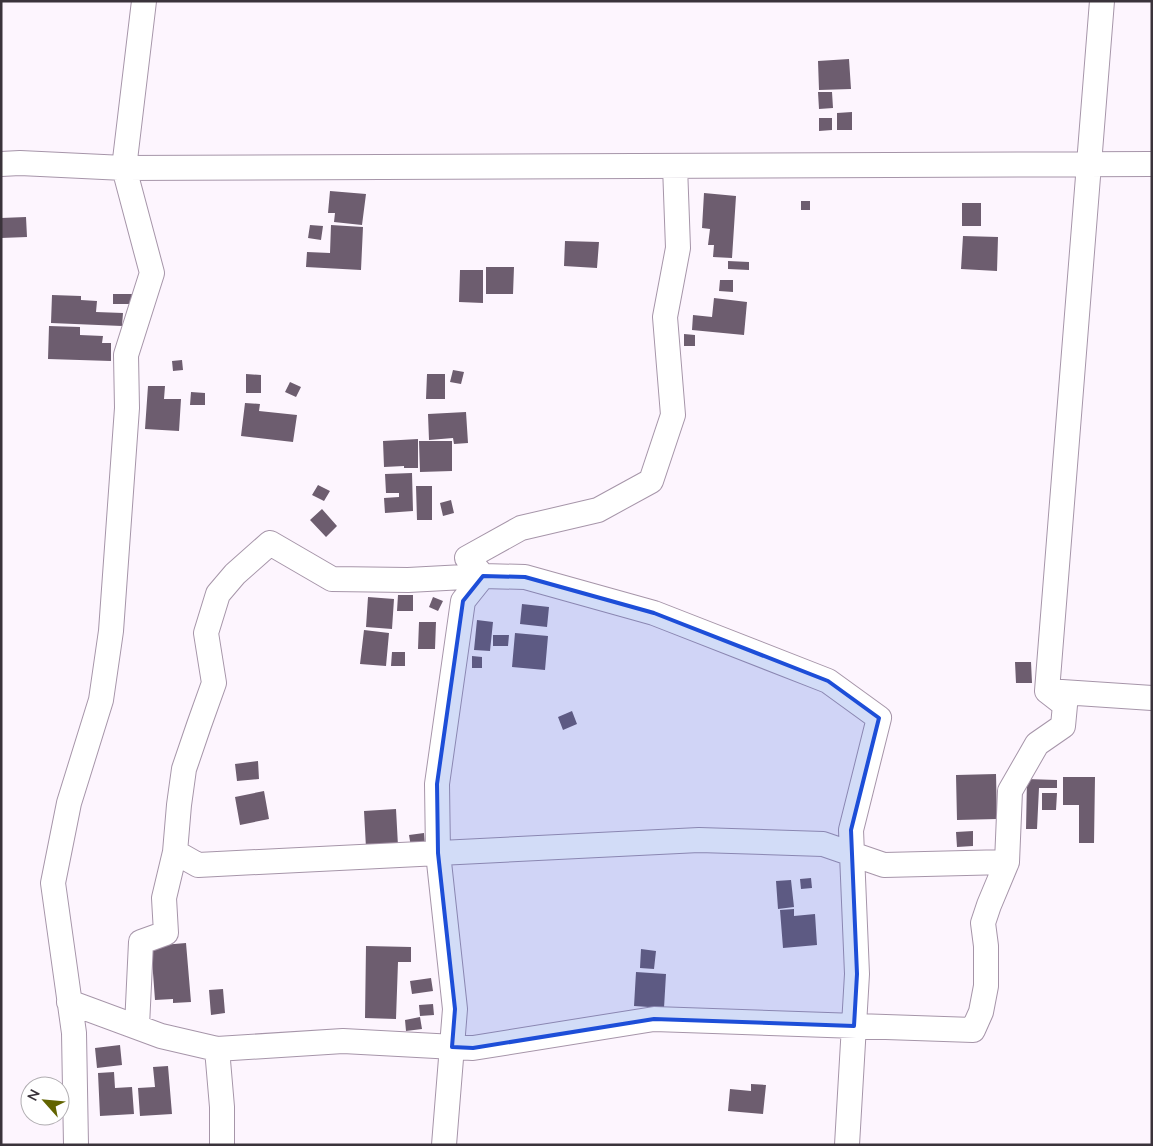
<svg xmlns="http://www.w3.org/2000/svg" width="1153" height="1146" viewBox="0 0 1153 1146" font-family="Mulish,sans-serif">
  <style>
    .building { fill: #6d5d6f }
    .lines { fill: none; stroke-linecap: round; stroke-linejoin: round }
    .street-casing { stroke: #a695a9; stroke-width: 26 }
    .street { stroke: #fff; stroke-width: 24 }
    .marked { fill: #1d4ed8; fill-opacity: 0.2; stroke: #1d4ed8; stroke-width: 4; stroke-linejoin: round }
  </style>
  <rect width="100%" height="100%" fill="#fdf5fe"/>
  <path class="building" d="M 849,59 L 851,89 L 819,90 L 818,61 Z
    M 818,92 L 832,92 L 833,108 L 819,109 Z
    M 852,112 L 852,130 L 837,130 L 837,113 Z
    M 819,118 L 832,118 L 832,130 L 819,131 Z
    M 330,191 L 366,194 L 362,225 L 334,222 L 335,213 L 328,213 Z
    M 704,193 L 736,196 L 732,258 L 713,257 L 714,245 L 708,245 L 710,229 L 702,228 Z
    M 801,201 L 810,201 L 810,210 L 801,210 Z
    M 962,203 L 981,203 L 981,226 L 962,226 Z
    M 26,217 L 27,237 L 1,238 L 1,218 Z
    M 310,225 L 323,226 L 321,240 L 308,238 Z
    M 331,225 L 363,227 L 361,270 L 306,267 L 307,252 L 330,253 Z
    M 963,236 L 998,237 L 997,271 L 961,269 Z
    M 565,241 L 599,242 L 597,268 L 564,266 Z
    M 728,261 L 749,262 L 749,270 L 728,269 Z
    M 486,267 L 514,267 L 513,294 L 486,294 Z
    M 460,270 L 483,270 L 483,303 L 459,302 Z
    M 720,280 L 733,280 L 733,292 L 719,291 Z
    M 113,294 L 132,294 L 131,304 L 113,304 Z
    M 52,295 L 81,296 L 81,300 L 97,301 L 96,312 L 123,313 L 122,326 L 51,323 Z
    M 714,298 L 747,302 L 744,335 L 692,330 L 693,315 L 712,317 Z
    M 49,326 L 80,327 L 80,335 L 103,336 L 102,343 L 111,343 L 111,361 L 48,359 Z
    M 684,334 L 695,335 L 695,346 L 684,346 Z
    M 182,360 L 183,370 L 173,371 L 172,361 Z
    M 453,370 L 464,372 L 461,384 L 450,382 Z
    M 246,374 L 261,375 L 261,393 L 246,393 Z
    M 427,374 L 445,374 L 445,399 L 426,399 Z
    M 290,382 L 301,387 L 296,397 L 285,392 Z
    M 148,386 L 165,386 L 164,399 L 181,399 L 179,431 L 145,429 Z
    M 191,392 L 205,393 L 205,405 L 190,405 Z
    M 245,403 L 260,404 L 259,411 L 297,415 L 293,442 L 241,436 Z
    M 466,412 L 468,443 L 454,444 L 453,438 L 429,440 L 428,414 Z
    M 418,439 L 418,468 L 404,468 L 404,466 L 384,467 L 383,441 Z
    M 419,441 L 452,441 L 452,471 L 420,472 Z
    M 412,473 L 413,511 L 385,513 L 384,498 L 399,497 L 399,493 L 386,493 L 385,474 Z
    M 318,485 L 330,491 L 324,501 L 312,495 Z
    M 416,486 L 432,486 L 432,520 L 417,520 Z
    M 451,500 L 454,513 L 443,516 L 440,503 Z
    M 322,509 L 337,526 L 326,537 L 310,520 Z
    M 398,595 L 413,595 L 413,611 L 397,611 Z
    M 368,597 L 394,599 L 392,629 L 366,627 Z
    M 433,597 L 443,601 L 438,611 L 429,607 Z
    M 522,604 L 549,607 L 547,627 L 520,624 Z
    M 477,620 L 493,622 L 490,651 L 474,650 Z
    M 419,622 L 436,622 L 435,649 L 418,649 Z
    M 364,630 L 389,633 L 386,666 L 360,664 Z
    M 515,633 L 548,636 L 545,670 L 512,667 Z
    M 493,635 L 509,635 L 508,646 L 493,646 Z
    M 392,652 L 405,652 L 405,666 L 391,666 Z
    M 472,656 L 482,657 L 482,668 L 472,668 Z
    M 1015,662 L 1031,662 L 1032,683 L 1016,683 Z
    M 572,711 L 577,724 L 563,730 L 558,717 Z
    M 258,761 L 259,779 L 237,781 L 235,764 Z
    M 996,774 L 997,819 L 957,820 L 956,775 Z
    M 1063,777 L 1095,777 L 1094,843 L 1079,843 L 1079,805 L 1063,805 Z
    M 1027,779 L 1057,780 L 1057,788 L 1039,788 L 1037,829 L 1026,829 Z
    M 264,791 L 269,819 L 240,825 L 235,797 Z
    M 1042,793 L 1057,793 L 1056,810 L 1042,810 Z
    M 396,809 L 398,846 L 366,848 L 364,811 Z
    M 973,831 L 973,846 L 957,847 L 956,832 Z
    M 424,833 L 425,845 L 411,847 L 409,835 Z
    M 811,878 L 812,888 L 801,889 L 800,879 Z
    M 791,880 L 794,907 L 778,909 L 776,881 Z
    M 794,909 L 794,916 L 815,914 L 817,945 L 783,948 L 780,910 Z
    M 186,943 L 191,1002 L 173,1003 L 173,999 L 155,1000 L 151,946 Z
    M 366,946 L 411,947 L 411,962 L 398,962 L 396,1019 L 365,1018 Z
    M 641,949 L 656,951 L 654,969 L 640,968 Z
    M 636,972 L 666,974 L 664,1008 L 634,1006 Z
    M 431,978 L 433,991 L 412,994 L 410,981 Z
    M 223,989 L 225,1013 L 211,1015 L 209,990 Z
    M 433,1004 L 434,1015 L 420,1016 L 419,1005 Z
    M 420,1017 L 422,1029 L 406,1031 L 405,1020 Z
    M 120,1045 L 122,1065 L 97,1068 L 95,1048 Z
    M 168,1066 L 172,1114 L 140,1116 L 138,1088 L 155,1087 L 153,1067 Z
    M 114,1072 L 115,1088 L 132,1087 L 134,1114 L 100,1116 L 98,1073 Z
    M 751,1084 L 766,1085 L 763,1114 L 728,1111 L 730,1089 L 751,1091 Z"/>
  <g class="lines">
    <g class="street-casing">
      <path id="street" d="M 1102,1 L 1047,691 L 1152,698
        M 1,164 L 20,163 L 124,168 L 1152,164
        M 175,852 L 198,865 L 699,840 L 823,844 L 884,865 L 1007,862 L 1010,791 L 1037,744 L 1063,726 L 1065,705 L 1047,691
        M 69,1002 L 161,1036 L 217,1049 L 343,1041 L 473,1048 L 654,1019 L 973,1030 L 981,1012 L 986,986 L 986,946 L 983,923 L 989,905 L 1007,862
        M 137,1026 L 141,942 L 166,933 L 164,898 L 175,852 L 179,805 L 184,769 L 199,725 L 214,683 L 206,633 L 218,594 L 235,574 L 270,543 L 332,579 L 408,580 L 483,576 L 467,558 L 521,528 L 598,510 L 651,481 L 673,415 L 665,317 L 678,248 L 675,166
        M 217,1049 L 222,1107 L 222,1145
        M 76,1145 L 74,1033 L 53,883 L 69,803 L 101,700 L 111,631 L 127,408 L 126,355 L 152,273 L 124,168 L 144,1
        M 444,1145 L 455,1009 L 438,853 L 437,784 L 463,601 L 483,576 L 525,577 L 654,613 L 828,681 L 879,718 L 851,830 L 857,974 L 847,1145"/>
    </g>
    <use href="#street" class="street"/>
  </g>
  <path class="marked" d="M 483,576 L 525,577 L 654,613 L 828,681 L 879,718 L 851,830 L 857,974 L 854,1026 L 654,1019 L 473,1048 L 452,1047 L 455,1009 L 438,853 L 437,784 L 463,601 Z"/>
  <rect width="1153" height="1146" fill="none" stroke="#3a333b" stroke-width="5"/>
  <g transform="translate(45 1101) rotate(297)"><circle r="24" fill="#ffffff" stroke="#b0adb1"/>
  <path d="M0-4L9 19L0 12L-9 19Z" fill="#626400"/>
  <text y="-8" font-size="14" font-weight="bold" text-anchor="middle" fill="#3a333b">N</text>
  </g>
</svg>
